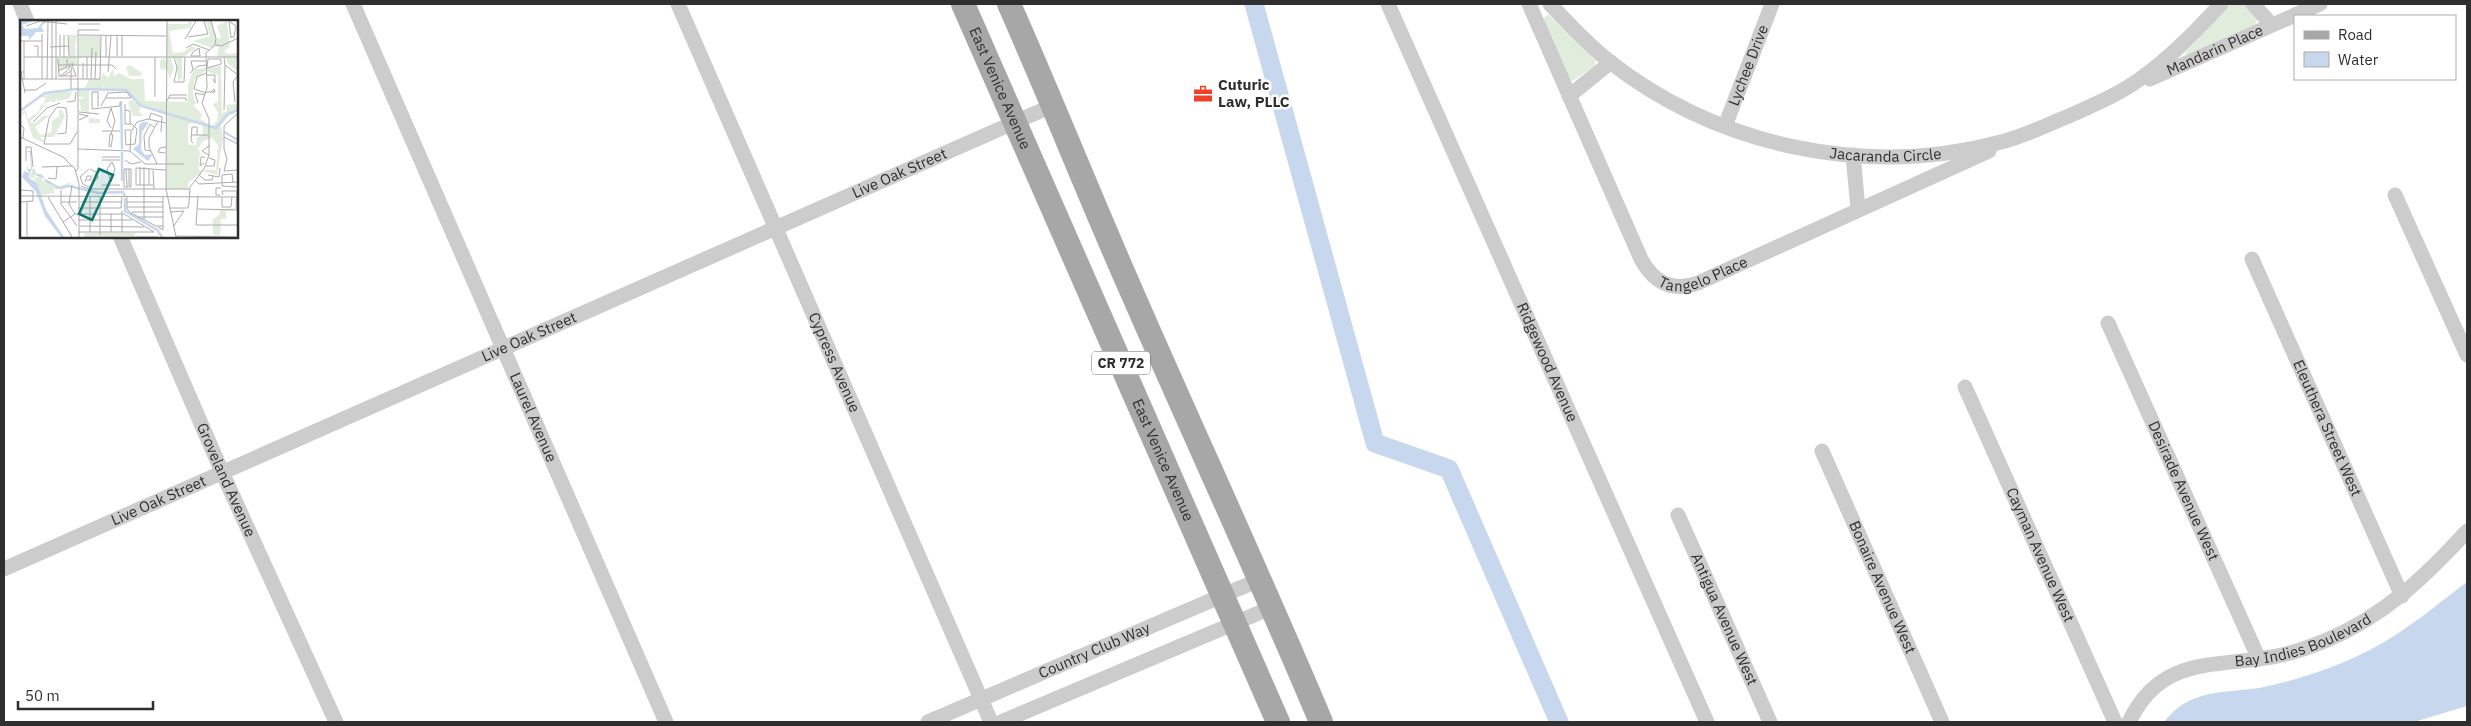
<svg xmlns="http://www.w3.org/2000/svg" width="2471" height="726" viewBox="0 0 2471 726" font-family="'IBM Plex Sans',sans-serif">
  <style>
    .green { fill: #e1eddc }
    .water { fill: #c7d7ee }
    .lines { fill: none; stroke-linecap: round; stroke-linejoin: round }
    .canal { stroke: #c7d7ee; stroke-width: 19 }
    .street { stroke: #ccc; stroke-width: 15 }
    .primary { stroke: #a7a7a7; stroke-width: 24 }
    .labels { text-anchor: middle; stroke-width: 5; stroke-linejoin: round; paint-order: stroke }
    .shield { fill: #fff; stroke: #6d6d6d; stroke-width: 1 }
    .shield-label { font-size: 14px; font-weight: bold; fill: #2f2f2f }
    .street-label { font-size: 15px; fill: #2f2f2f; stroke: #fff }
    .poi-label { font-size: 15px; font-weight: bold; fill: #2f2f2f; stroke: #fff; text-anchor: start }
    .inset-river { fill: none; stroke: #c7d7ee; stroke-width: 2.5 }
    .inset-road { fill: none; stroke: #acacac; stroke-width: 1 }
    .view { fill: #0f766e; fill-opacity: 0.15; stroke: #0f766e; stroke-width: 2.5 }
    .inset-edge { fill: none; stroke: #2f2f2f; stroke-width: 2.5 }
  </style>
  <rect width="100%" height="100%" fill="#fff"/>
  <path class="green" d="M 2230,4 L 2245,4 L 2257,20 L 2256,24 L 2189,54 L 2184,54 Z
    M 1548,14 L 1596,61 L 1594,66 L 1573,81 L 1570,80 L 1543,19 Z"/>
  <path class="water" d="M 2467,582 L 2467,706 L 2414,722 L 2164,722 C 2191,687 2226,694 2264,687 C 2307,678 2357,660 2394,636 C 2419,620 2443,600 2467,582 Z"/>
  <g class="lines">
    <path class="canal" d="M 1254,4 L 1375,443 L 1449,469 L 1559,722"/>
    <g class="street">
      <path d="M 20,4 L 27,21"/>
      <path id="s1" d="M 353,4 L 666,722"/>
      <path id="s2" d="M 678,4 L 991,722"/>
      <path id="s3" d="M 1388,4 L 1707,722"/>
      <path id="s4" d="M 1529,4 L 1641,259 C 1654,283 1672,292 1698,283 L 1989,151"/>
      <path id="s5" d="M 1550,4 C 1569,24 1588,45 1610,62 C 1719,147 1868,178 2001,142 C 2025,136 2046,125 2069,116 C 2093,105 2118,95 2140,79 C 2170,58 2196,31 2221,4"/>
      <path d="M 2253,4 L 2272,25"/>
      <path id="s6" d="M 2150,79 L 2320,4"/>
      <path d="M 1569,96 L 1611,62"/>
      <path id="s7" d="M 1725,126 L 1772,4"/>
      <path d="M 1853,155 L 1858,209"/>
      <path d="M 2395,195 L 2467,355"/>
      <path id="s8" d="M 120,236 L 222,472 L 336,722"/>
      <path id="s9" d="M 2252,259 L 2402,596"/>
      <path id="s10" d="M 2108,323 L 2259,659"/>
      <path id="s11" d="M 1965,387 L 2115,722"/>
      <path id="s12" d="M 1822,451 L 1942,722"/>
      <path id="s13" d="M 1678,515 L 1770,722"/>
      <path id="s14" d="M 4,569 L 1054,105"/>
      <path id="s15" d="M 928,722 L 1261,579"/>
      <path d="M 1001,722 L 1273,607"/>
      <path id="s16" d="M 2129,722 C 2160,657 2212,667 2272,657 C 2291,654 2310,647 2327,640 C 2384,616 2426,576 2467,531"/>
    </g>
    <g class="primary">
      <path id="s17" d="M 963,4 L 1278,722"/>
      <path d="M 1009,4 C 1052,101 1091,200 1134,297 C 1196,439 1261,579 1321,722"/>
    </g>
  </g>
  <defs>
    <g id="office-bare" transform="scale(1.5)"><path d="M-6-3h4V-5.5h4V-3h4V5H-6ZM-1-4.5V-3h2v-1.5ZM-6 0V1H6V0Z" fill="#ef4128" stroke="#fff" stroke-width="2.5" paint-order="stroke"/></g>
  </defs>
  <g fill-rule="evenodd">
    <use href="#office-bare" x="1203" y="94"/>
  </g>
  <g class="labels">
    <rect class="shield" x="1092" y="351.5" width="58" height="23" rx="4"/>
    <g class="shield-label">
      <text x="1121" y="368">CR 772</text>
    </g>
    <g class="street-label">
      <text dy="5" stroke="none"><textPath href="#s6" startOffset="71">Mandarin Place</textPath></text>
      <text dy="5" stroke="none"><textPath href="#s7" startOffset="65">Lychee Drive</textPath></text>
      <text dy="5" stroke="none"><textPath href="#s17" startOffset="92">East Venice Avenue</textPath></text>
      <text dy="5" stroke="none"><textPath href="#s5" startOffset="380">Jacaranda Circle</textPath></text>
      <text dy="5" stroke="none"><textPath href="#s14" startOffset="979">Live Oak Street</textPath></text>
      <text dy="5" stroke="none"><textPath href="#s4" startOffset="354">Tangelo Place</textPath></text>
      <text dy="5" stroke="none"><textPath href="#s14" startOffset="574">Live Oak Street</textPath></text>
      <text dy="5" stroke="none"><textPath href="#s2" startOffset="391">Cypress Avenue</textPath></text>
      <text dy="5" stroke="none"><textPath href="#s3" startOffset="392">Ridgewood Avenue</textPath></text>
      <text dy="5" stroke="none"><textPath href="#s1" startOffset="451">Laurel Avenue</textPath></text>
      <text dy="5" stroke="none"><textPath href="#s9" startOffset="185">Eleuthera Street West</textPath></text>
      <text dy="5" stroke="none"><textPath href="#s17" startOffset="498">East Venice Avenue</textPath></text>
      <text dy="5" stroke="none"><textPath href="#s8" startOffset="266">Groveland Avenue</textPath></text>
      <text dy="5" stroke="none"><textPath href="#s10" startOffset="184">Desirade Avenue West</textPath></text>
      <text dy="5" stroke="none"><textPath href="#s14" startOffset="169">Live Oak Street</textPath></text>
      <text dy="5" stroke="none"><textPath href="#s11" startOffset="184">Cayman Avenue West</textPath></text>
      <text dy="5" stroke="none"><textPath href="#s12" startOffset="149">Bonaire Avenue West</textPath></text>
      <text dy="5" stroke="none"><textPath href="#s13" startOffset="114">Antigua Avenue West</textPath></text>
      <text dy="5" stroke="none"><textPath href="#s16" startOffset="201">Bay Indies Boulevard</textPath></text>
      <text dy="5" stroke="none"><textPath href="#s15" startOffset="181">Country Club Way</textPath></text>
    </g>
    <g class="poi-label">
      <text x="1218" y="90">Cuturic<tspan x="1218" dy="17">Law, PLLC</tspan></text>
    </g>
  </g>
  <g transform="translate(20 20)">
    <rect width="218" height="218" fill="#fff"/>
    <path d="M 169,1 L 172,2 L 170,8 L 149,11 L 153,33 L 164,32 L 171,26 L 176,28 L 162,38 L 162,58 L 158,62 L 156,37 L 151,39 L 154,48 L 150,59 L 147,50 L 140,49 L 140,40 L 145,38 L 146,42 L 147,4 L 168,4 ZM 186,1 L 191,1 L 197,19 L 201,18 L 197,6 L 207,1 L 210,27 L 204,31 L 207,34 L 217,33 L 217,51 L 207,43 L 206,38 L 197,37 L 199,26 L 192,28 L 173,21 L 190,16 ZM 49,15 L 57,15 L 55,27 L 57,45 L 39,51 L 36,37 L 49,37 ZM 59,16 L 80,16 L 80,37 L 59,37 ZM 110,45 L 122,53 L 121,56 L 109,56 L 106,47 ZM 201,46 L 202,93 L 207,91 L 206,85 L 217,84 L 218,91 L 209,95 L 201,105 L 203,118 L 197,155 L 183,151 L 168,163 L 168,169 L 146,169 L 147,94 L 121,86 L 119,92 L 123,96 L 113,96 L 108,82 L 113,79 L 114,82 L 117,83 L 107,69 L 83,69 L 83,63 L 82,69 L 64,69 L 69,59 L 81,59 L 83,53 L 88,58 L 93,49 L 94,56 L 99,53 L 111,59 L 124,59 L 125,81 L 168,82 L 168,65 L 172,53 L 177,49 ZM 185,51 L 198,55 L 198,82 L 193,84 L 198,93 L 197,101 L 192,106 L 180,99 L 182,94 L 173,85 L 176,84 L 173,75 L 174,60 ZM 175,103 L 182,105 L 183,114 L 177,118 L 176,125 L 168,125 L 168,104 ZM 192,118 L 198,125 L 196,150 L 178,150 L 180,132 L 178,129 L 182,122 ZM 39,70 L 52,72 L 49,79 L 37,81 L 37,78 L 34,83 L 31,81 L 23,85 L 26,78 L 20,77 ZM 59,70 L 69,70 L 69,98 L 80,99 L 80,103 L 69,103 L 68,92 L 61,91 L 59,79 L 64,78 L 59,76 ZM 21,84 L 25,86 L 10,102 L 14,104 L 24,96 L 30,95 L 15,107 L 20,115 L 31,113 L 32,101 L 39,96 L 39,90 L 42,90 L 45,96 L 34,117 L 20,117 L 25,123 L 13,118 L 5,93 L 0,96 L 5,89 L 8,99 L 19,91 ZM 13,150 L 15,158 L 20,156 L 24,162 L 27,160 L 37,167 L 52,162 L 44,169 L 35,169 L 34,166 L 29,164 L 34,167 L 34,173 L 21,175 L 14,158 L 8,157 ZM 214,188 L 214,190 L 206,191 L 206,199 L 201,199 L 200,215 L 214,216 L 162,215 L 193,215 L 193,199 L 200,194 L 200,190 ZM 64,213 L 115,213 L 115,217 L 65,217 Z" fill="#e1eddc" fill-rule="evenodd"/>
    <path d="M 0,1 L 13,1 L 2,5 L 5,9 L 18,8 L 22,2 L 27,2 L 21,6 L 24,12 L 16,12 L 9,20 L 9,16 L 0,16 ZM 123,102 L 129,102 L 122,112 L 121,130 L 125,135 L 133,134 L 128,141 L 113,129 L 119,124 L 119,105 ZM 7,131 L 11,131 L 12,149 L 14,149 L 16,154 L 21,154 L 26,159 L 15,155 L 12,149 L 8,157 L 17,163 L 26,190 L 44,217 L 41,217 L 25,196 L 16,172 L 2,157 L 4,151 L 10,153 L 7,150 L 7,145 L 8,149 L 11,149 L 10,133 Z" fill="#c7d7ee"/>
    <path class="inset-river" d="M 101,81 L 102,129M 0,91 L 25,73 L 57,69 L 106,70 L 121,86 L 196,108 L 208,94 L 218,90M 204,112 L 218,120M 25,160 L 39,168 L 49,166 L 78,173 L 103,172 L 105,176M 102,161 L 102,132M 105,178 L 105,191 L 137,210 L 142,217"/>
    <path class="inset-road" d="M 147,1 L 146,169 L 156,217M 191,1 L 196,18M 209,1 L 211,18M 210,2 L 216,6 L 214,17 L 211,17M 58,4 L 80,4M 6,6 L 20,1 L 47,4M 58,10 L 79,10M 22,14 L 22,59M 40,15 L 40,36M 44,15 L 44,37M 48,15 L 49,36M 58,15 L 146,16M 168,17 L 188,14 L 184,1M 165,19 L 176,1M 0,21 L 22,21M 196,25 L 201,26 L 218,18M 14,26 L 18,26 L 18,37M 30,27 L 48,26M 166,28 L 173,24 L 189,30M 179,28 L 180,36 L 171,36 L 173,32 ZM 97,36 L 97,15M 102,36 L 102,15M 4,37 L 218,37M 86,37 L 86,15M 204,37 L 205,45 L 218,55 L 213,62 L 215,82M 38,39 L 39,56 L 56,56 L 53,47M 201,39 L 201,44 L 187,48 L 188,39 ZM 38,45 L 57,45M 58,45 L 92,45 L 96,49M 173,50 L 171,41 L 186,41M 38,51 L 47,47 L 47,39M 4,52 L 1,52 L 5,73M 88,52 L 91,15M 170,53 L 178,46 L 186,45M 186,53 L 177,57 L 174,69 L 186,73M 186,55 L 195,55 L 195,63 L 193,59M 40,56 L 49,49 L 50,43M 43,56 L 51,51 L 53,43M 0,59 L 80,59 L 81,15M 4,59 L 4,21M 27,59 L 28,1M 32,59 L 32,1M 36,59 L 36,1M 63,59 L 63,43M 67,59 L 67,37M 71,59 L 72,28M 75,59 L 76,32M 154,62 L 164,62 L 165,37M 154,62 L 157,48 L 154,37M 51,69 L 51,51M 5,70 L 16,70 L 26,63M 186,72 L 195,72 L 194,69 L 191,72M 135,77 L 135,37M 149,78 L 166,78 L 166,81M 147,81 L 150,75 L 167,75M 47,82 L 55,81 L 56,72M 178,83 L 175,73 L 185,75M 105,84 L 105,104 L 112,104 L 117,109 L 115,124 L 106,125 L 105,110 L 111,110M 81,86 L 88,73 L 107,72 L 111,78 L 86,78M 91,88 L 95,101 L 91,114M 91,88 L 87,101 L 91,108M 72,89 L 72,72 L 78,72 L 78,87M 72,89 L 100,86 L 100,82M 105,90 L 110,91 L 110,104M 204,90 L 205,45M 59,92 L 79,94M 218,93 L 204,106 L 204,129 L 207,139 L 204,151 L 218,150M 59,94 L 68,96 L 59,100M 129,99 L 131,93 L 142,97 L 141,112M 13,102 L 27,88 L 40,83M 0,104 L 4,108 L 3,118M 82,111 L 100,111M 37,114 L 46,113 L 47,96 L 46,88 L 37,87M 90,114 L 93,115 L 91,127 L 89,126 ZM 171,115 L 188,115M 0,117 L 43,137 L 55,149 L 59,164 L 59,217M 204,117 L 218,124M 173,123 L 171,121 L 172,107 L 177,107 L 177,115M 24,124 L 50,124 L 57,112M 24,124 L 29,98 L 37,87M 0,125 L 0,217M 58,129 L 110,131M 110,131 L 111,112 L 117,102 L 128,99 L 146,103M 110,131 L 125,144 L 164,144M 131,131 L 125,130 L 124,116 L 130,104 L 134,107M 145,133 L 138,132 L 140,128 L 146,127M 189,135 L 182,131 L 190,125M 82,137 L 100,137M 82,140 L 100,140M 105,140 L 111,144 L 121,142M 6,141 L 6,127 L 11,127 L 13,147M 92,142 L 95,149 L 91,162 L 87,149 ZM 184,143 L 180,146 L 181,137 L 185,137M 137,144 L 129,127 L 129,118 L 138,101M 186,146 L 194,146 L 195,140 L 189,138M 22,147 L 52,146M 120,147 L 120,165M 129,148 L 129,165M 69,149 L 60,157 L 63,164 L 69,167 L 78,158 L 76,152 L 70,149M 106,149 L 107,167M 109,149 L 109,167M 133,150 L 134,169M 55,152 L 58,149 L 58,10M 179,155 L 185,160 L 192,160 L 193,156M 188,155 L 199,157 L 200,148M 28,158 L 36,159 L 37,147M 175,160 L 179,164 L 218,162M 65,162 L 67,156 L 71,156 L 71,160 L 67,160M 213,162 L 212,154 L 202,155 L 202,166 L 218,167M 52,165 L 49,184 L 55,194M 82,165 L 100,165M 133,165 L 116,165 L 116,148 L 146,150M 61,166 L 69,169 L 169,169M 108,167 L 104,167 L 104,149 L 109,149M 109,167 L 111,167 L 111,149 L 109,149M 41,170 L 41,184 L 57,206M 200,175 L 196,175 L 196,168 L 201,168M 203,175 L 202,171 L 217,171M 1,176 L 218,177M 107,176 L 107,189 L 111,193 L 136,206 L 143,206M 178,176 L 176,205 L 218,205M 28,177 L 52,217M 202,177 L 202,187 L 211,187 L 212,177M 0,182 L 13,181 L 13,171 L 1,170M 7,182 L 7,216M 41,182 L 57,182M 60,182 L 102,182M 107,182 L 143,182M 169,183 L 170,167 L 184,149 L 189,135 L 189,99 L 182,83 L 187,68 L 186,33 L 195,25 L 196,18M 107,187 L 143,187M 58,188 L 101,188 L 102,176M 149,188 L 168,188 L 169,183M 178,189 L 218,190M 216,189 L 217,171M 112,192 L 143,192M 150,192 L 164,191 L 153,207M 118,197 L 143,197M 58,200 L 112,200M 124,200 L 124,147M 43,202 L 55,194 L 104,194 L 134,212M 60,206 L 124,207M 138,207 L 143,210 L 143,177M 58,212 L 134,212M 70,212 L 70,176M 91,212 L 91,194M 102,212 L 102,191M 80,215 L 80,176M 156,216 L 216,217M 117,217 L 138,217"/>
    <path class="view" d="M 79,149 L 93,155 L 72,200 L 59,194 Z"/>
    <rect width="218" height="218" class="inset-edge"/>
  </g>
  <rect width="2471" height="726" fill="none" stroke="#2f2f2f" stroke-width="10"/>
  <rect x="2294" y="15" width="162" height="65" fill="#ffffff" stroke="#acacac"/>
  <rect x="2304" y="31" width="25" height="8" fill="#a7a7a7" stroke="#acacac"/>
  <text x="2338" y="40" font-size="15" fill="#2f2f2f">Road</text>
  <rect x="2304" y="52" width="25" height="15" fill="#c7d7ee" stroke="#acacac"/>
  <text x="2338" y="65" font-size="15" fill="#2f2f2f">Water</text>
  <path d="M18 701v8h135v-8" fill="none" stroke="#2f2f2f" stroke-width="2.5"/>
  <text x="25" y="701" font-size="15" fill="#2f2f2f" stroke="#ffffff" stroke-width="4" paint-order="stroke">50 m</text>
</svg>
